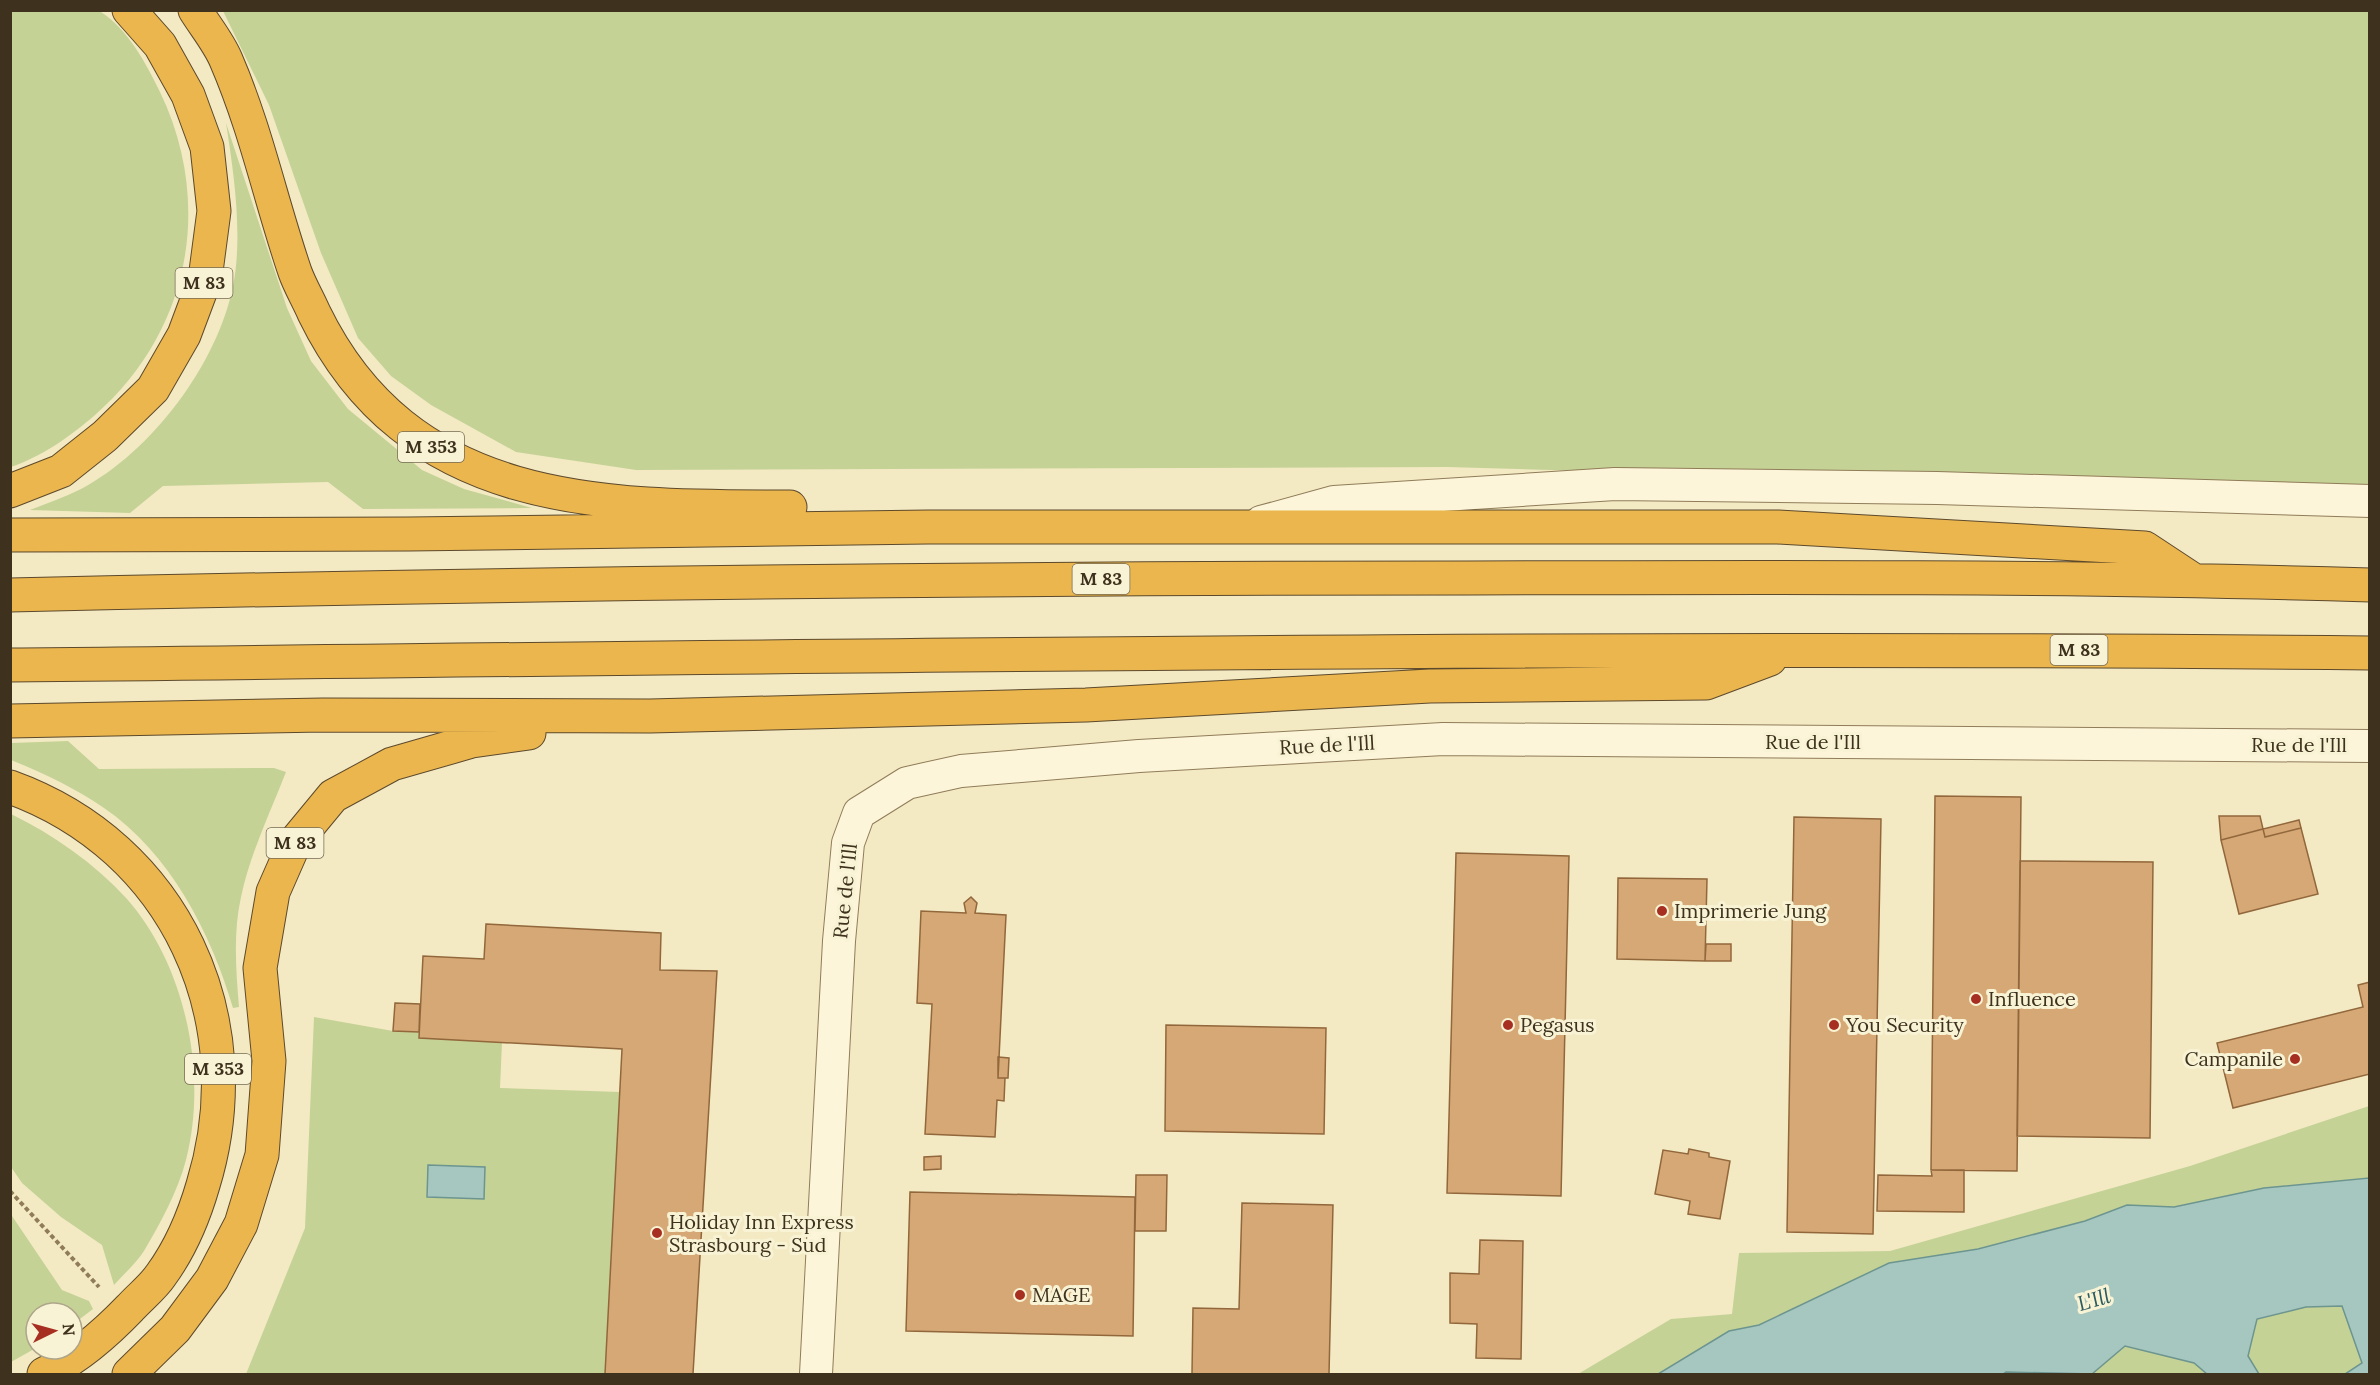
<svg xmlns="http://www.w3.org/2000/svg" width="2380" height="1385" viewBox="0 0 2380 1385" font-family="Lora,serif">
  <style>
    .green { fill: #c5d296 }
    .water { fill: #a6c6c0; stroke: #6c958f; stroke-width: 1.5 }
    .building { fill: #d5a876; stroke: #92673b; stroke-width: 1.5 }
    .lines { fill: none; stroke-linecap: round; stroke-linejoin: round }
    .street-casing { stroke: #907c58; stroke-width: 34 }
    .highway-casing { stroke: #5d492c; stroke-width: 35 }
    .path { stroke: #907c58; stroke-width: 4; stroke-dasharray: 4.5 3; stroke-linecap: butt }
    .street { stroke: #fcf5d9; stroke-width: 32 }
    .highway { stroke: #eab64d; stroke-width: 33 }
    .poi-dot { fill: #a62f21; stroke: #f9f3d5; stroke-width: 2 }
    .labels { text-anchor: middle; stroke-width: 6; stroke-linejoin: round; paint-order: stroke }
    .shield { fill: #f9f3d5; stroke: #766b54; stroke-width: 1.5 }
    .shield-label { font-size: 18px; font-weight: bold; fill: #3e311d }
    .street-label { font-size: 20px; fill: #3e311d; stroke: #f9f3d5 }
    .poi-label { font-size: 20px; fill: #3e311d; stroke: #f9f3d5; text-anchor: start }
    .water-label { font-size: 21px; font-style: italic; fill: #2b5d60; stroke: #f9f3d5 }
  </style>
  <rect width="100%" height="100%" fill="#f3eac4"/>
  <path class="green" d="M 11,10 C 25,10 93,7 101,12 C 128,29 147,65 160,92 C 214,204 190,332 95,415 C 71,436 41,457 11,467 Z
    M 223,11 L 2369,11 L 2369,493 L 1447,467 L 636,470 L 516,452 L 431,405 L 391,376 L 358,338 L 321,253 L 269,105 Z
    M 226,123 L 287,308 L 311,361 L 348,409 L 422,470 L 464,489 L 532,508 L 363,509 L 328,482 L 163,486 L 130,513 L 30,510 C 47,503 65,497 81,489 C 151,452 217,365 233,286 C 243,236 234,174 226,123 Z
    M 68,741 L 99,769 L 274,768 L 286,772 C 270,813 250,854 241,897 C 233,933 236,971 239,1007 L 233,1008 C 211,933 170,853 104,808 C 75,788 43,773 11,760 L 11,743 Z
    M 11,814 C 54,835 94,863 127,899 C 186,966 208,1075 186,1160 C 178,1191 160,1224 144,1251 C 136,1263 124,1274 114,1285 L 102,1245 L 61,1217 L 22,1183 L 11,1167 Z
    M 314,1017 L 393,1031 L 419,1032 L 419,1037 L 502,1042 L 500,1088 L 620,1092 L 605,1374 L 246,1374 L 305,1228 Z
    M 2369,1106 L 2369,1178 L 2264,1188 L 2174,1207 L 2127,1205 L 2085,1221 L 1978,1249 L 1889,1263 L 1759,1325 L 1729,1331 L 1658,1374 L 1578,1374 L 1671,1319 L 1732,1314 L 1739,1253 L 1890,1251 L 2190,1166 Z
    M 10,1213 L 62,1290 L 89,1301 L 93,1309 L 72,1325 L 72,1313 L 36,1313 L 36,1348 L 11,1362 Z
    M 2343,1306 L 2362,1363 L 2345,1374 L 2259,1374 L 2248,1356 L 2257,1319 L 2306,1307 Z
    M 2125,1346 L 2194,1363 L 2207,1374 L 2092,1374 Z"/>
  <path class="water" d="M 428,1165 L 485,1167 L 484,1199 L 427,1197 Z
    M 2369,1178 L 2369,1374 L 2345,1374 L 2362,1363 L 2342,1306 L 2306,1307 L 2257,1319 L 2248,1356 L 2259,1374 L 2207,1374 L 2194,1363 L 2125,1346 L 2092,1374 L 2006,1372 L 2003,1374 L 1658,1374 L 1729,1331 L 1759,1325 L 1889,1263 L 1978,1249 L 2085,1221 L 2127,1205 L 2174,1207 L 2264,1188 Z"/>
  <path class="building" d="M 1935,796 L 2021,797 L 2017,1171 L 1931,1170 Z
    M 2219,816 L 2260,816 L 2263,829 L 2221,840 Z
    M 1794,817 L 1881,819 L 1873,1234 L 1787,1232 Z
    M 2299,820 L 2301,828 L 2265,837 L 2263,829 Z
    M 2301,828 L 2318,894 L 2239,914 L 2221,840 L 2263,829 L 2265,837 Z
    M 1456,853 L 1569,856 L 1561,1196 L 1447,1193 Z
    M 2020,861 L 2153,862 L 2150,1138 L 2017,1136 Z
    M 1618,878 L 1707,879 L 1705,961 L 1617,959 Z
    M 971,897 L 977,903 L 975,913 L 1006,915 L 998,1078 L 1005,1078 L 1004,1101 L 997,1100 L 995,1137 L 925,1134 L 932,1004 L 917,1003 L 921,911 L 966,913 L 964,903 Z
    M 486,924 L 661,933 L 660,970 L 717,971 L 693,1374 L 605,1374 L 622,1049 L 419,1038 L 423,956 L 484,959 Z
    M 1706,944 L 1731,944 L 1731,961 L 1705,961 Z
    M 2370,982 L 2370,1074 L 2233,1108 L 2217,1043 L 2363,1007 L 2358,985 Z
    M 395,1003 L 420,1004 L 419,1032 L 393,1031 Z
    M 1166,1025 L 1326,1028 L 1324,1134 L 1165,1131 Z
    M 998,1057 L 1009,1058 L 1008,1078 L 998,1078 Z
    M 1689,1149 L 1709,1153 L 1709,1157 L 1730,1161 L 1720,1219 L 1688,1214 L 1690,1201 L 1655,1194 L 1663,1150 L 1688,1154 Z
    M 941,1156 L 941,1169 L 924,1170 L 924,1157 Z
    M 1931,1170 L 1964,1170 L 1964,1212 L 1877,1211 L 1878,1175 L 1932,1176 Z
    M 1136,1175 L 1167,1175 L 1166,1231 L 1135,1231 Z
    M 910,1192 L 1135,1197 L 1133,1336 L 906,1331 Z
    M 1242,1203 L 1333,1205 L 1329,1374 L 1192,1374 L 1193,1308 L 1239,1309 Z
    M 1480,1240 L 1523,1241 L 1521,1359 L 1476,1358 L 1477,1324 L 1450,1323 L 1450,1273 L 1479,1274 Z"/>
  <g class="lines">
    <g class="street-casing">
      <path id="street" d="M 1261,522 L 1334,502 L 1615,484 L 1937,488 L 2370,501
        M 816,1374 L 839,941 L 848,843 L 859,813 L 907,783 L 961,771 L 1139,756 L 1443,739 L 2370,746"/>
    </g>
    <g class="highway-casing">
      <path id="highway" d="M 195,10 C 205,26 219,43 226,60 C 256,129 271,202 295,272 C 300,286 308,299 314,313 C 409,508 601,507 790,507
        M 10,491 L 61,471 L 105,436 L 153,389 L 184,335 L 205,279 L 214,211 L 207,147 L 188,95 L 160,45 L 129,10
        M 10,535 L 409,534 L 928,527 L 1778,527 L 2145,548 L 2192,579
        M 10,595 C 496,584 983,578 1469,578 C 1769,577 2069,576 2370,585
        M 10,665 C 797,657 1583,645 2370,653
        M 10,721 L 323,715 L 650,716 L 1086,705 L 1430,686 L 1706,683 L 1770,659
        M 10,787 C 176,847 254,1019 203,1185 C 194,1216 180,1249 161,1275 C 153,1287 140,1297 130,1308 C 105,1334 77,1359 44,1374
        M 129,1374 L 175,1329 L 212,1279 L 241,1224 L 262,1155 L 269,1061 L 260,968 L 273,892 L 295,842 L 333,796 L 392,764 L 472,741 L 529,733"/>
    </g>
    <path class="path" d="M 10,1191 L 99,1287"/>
    <use href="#street" class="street"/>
    <use href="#highway" class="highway"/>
  </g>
  <g class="poi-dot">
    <circle cx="1662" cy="911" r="6"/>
    <circle cx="1976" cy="999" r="6"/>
    <circle cx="1508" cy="1025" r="6"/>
    <circle cx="1834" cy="1025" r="6"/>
    <circle cx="2295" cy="1059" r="6"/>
    <circle cx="657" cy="1233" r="6"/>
    <circle cx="1020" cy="1295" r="6"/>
  </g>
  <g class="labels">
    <g class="shield">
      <rect x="175.5" y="268" width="57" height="30" rx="4.5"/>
      <rect x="398" y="432" width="66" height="30" rx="4.5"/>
      <rect x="1072.5" y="564" width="57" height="30" rx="4.5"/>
      <rect x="2050.5" y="635" width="57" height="30" rx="4.5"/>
      <rect x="266.5" y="828" width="57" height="30" rx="4.5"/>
      <rect x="185" y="1054" width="66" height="30" rx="4.5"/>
    </g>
    <g class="shield-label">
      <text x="204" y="289">M 83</text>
      <text x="431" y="453">M 353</text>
      <text x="1101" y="585">M 83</text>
      <text x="2079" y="656">M 83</text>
      <text x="295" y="849">M 83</text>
      <text x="218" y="1075">M 353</text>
    </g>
    <g class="street-label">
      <text x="1813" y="749">Rue de l'Ill</text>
      <text transform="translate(1327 745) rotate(-3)" y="7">Rue de l'Ill</text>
      <text x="2299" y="752">Rue de l'Ill</text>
      <text transform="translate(845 891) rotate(-84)" y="7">Rue de l'Ill</text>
    </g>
    <g class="poi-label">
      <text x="1674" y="918">Imprimerie Jung</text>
      <text x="1988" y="1006">Influence</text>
      <text x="1520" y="1032">Pegasus</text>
      <text x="1846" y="1032">You Security</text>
      <text x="2283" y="1066" text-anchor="end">Campanile</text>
      <text x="669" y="1229">Holiday Inn Express<tspan x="669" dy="23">Strasbourg - Sud</tspan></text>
      <text x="1032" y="1302">MAGE</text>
    </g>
    <g class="water-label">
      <text transform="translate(2094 1300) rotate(-16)" y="7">L'Ill</text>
    </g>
  </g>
  <rect width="2380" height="1385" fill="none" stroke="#3e311d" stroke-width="24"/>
  <g transform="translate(54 1331) rotate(85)"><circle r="28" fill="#f9f3d5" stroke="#aea58b" stroke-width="1.5"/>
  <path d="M0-4.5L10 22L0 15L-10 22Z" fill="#a62f21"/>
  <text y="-9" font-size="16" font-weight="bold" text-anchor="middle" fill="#3e311d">N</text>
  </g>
</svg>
